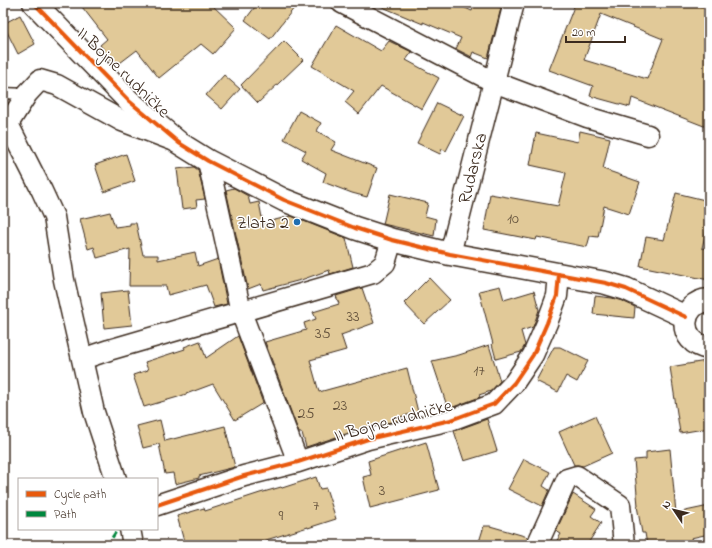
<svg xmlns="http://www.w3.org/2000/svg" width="712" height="548" viewBox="0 0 712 548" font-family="'Indie Flower',sans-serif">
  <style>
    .building { fill: #e1c998; stroke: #3b2a1e; fill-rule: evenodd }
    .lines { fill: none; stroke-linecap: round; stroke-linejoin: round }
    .lane-casing { stroke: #3b2a1e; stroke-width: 13 }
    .street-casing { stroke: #3b2a1e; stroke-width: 23 }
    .secondary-casing { stroke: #3b2a1e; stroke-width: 25 }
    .lane { stroke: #fff; stroke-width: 10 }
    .street { stroke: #fff; stroke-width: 20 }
    .secondary { stroke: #fff; stroke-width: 22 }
    .quiet { stroke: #00873e; stroke-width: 3; stroke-dasharray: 6 3; stroke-linecap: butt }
    .cycleway-casing { stroke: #fff; stroke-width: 6 }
    .cycleway { stroke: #e8590c; stroke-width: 4 }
    .poi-dot { fill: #1f6fb2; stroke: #fff; stroke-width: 1.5 }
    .labels { text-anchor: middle; stroke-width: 3; stroke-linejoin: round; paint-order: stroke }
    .number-label { font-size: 16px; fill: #64523c }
    .street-label { font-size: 18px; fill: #3b2a1e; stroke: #fff }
    .poi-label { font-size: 18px; fill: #3b2a1e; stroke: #fff; text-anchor: end }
  </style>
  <rect width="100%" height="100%" fill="#fff"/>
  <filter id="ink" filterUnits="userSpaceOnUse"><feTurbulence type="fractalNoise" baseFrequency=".025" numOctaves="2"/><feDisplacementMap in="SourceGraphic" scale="8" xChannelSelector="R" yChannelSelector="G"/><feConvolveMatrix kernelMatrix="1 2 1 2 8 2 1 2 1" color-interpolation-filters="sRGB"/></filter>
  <g filter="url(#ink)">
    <path class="building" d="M 79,3 L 210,3 L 236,28 L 213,54 L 201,44 L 159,78 L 137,50 L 116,66 L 100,45 L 107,39 Z
      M 258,3 L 298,3 L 270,39 L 245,20 Z
      M 373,3 L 454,3 L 472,11 L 475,3 L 490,3 L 501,8 L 488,58 L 473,52 L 471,57 L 470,56 L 456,49 L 461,38 L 423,22 L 423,24 Z
      M 575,3 L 694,3 L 709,10 L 709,128 L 632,98 L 630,107 L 590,96 L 593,86 L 549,70 L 575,4 ZM 601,14 L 663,39 L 647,79 L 584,60 Z
      M 20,15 L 35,44 L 18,54 L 3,24 Z
      M 336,25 L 381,51 L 389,41 L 412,52 L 406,60 L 439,78 L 422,109 L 381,86 L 359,114 L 345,102 L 354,91 L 312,66 Z
      M 284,41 L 303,60 L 258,103 L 241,85 Z
      M 224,75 L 240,89 L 222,109 L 206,95 Z
      M 437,103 L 464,116 L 446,151 L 442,149 L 440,154 L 417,143 Z
      M 299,111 L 321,123 L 317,131 L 336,142 L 331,150 L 377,168 L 367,197 L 352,193 L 323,182 L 326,173 L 301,159 L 306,151 L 284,139 Z
      M 580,131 L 610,138 L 603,169 L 640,182 L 629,214 L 604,206 L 598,237 L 590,236 L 587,247 L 537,237 L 536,240 L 484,230 L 490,194 L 558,206 L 566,173 L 530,165 L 536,133 L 578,142 Z
      M 126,154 L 135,181 L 104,192 L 95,165 Z
      M 194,167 L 198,170 L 205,199 L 196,200 L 197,207 L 182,209 L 177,169 Z
      M 234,188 L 248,196 L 250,204 L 259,202 L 263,223 L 291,216 L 346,238 L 353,267 L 330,274 L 329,270 L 301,280 L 263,290 L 261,284 L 248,289 L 226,190 Z
      M 676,193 L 709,201 L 709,219 L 702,248 L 709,249 L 709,280 L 640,266 L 646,237 L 664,240 Z
      M 390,194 L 428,203 L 425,216 L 436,219 L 434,236 L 383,224 Z
      M 110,212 L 115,227 L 130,225 L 130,223 L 136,223 L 143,255 L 158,255 L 158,260 L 195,252 L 198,266 L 218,259 L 227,304 L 214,307 L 206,285 L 168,295 L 166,286 L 129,286 L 130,249 L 97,258 L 94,247 L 88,249 L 80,219 Z
      M 429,278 L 450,300 L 424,324 L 404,303 Z
      M 500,286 L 504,300 L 534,291 L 539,310 L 533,327 L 521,331 L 525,345 L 521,352 L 496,359 L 492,344 L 493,344 L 479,291 Z
      M 362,288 L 374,323 L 341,335 L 346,350 L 310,360 L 319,392 L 407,368 L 418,412 L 400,417 L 400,420 L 364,428 L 306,447 L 302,433 L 299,433 L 265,342 L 306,330 L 304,323 L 316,319 L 313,312 L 339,304 L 336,296 Z
      M 128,290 L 132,325 L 104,328 L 101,293 Z
      M 595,296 L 612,298 L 622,301 L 635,307 L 634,318 L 593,314 Z
      M 238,336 L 263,403 L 235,420 L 213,384 L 178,397 L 144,407 L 133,375 L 148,370 L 145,362 L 185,349 L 184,347 L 200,341 L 206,358 Z
      M 489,345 L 500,381 L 491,391 L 479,395 L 480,397 L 448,409 L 432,361 L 459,355 Z
      M 554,347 L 560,347 L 588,361 L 577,382 L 566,376 L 558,392 L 536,381 Z
      M 706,361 L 709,376 L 709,428 L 680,433 L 670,367 Z
      M 595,416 L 612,453 L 583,466 L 578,465 L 574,465 L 559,432 Z
      M 487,419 L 497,451 L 464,461 L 454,431 Z
      M 160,420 L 165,441 L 225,426 L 235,467 L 199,476 L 199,478 L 175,484 L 173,473 L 165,474 L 159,444 L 143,448 L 137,426 Z
      M 426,442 L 439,490 L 370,508 L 363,477 L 371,475 L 368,461 Z
      M 670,449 L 676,513 L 709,506 L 709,534 L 691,538 L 693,545 L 647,545 L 645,533 L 642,533 L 637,506 L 638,506 L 634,460 L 646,459 L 646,452 Z
      M 524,459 L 550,472 L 543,486 L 549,490 L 542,506 L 508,489 Z
      M 316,477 L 320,489 L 326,488 L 336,519 L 308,528 L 308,527 L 250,545 L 185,545 L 177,516 L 204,508 L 205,511 L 260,493 L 281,487 L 282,488 Z
      M 573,494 L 596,509 L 591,516 L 601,523 L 587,545 L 554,545 L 561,534 L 556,531 Z
      M 484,526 L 490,526 L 528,537 L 526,545 L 478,545 Z"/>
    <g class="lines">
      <g class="lane-casing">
        <path id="lane" d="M 3,93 L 27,94"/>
      </g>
      <g class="street-casing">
        <path id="street" d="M 342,3 L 494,82 L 587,117 L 648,135
          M 8,124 L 42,191 L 54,217 L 64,280 L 94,412 L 116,479
          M 3,127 L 8,124 L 27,94 L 40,80 L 57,85 L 122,121 L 172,140
          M 208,161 L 241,312 L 298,462
          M 450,254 L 514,3
          M 82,359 L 109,350 L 373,273 L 385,263 L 392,240
          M 157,505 L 244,476 L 298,462 L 368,439 L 451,420 L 494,404 L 514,383 L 533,355 L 547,323 L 557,296 L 559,274
          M 130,529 L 133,545
          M 537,545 L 567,479 L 577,476 L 620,505 L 624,545"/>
      </g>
      <g class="secondary-casing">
        <path id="secondary" d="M 34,3 L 129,101 L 179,143 L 208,161 L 284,200 L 355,228 L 392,240 L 450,254 L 606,283 L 626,289 L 686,317
          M 709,300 C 679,302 676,343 709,348"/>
      </g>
      <use href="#lane" class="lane"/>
      <use href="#street" class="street"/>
      <use href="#secondary" class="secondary"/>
      <path class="quiet" d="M 107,545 L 118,529"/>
      <g class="cycleway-casing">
        <path id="cycleway" d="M 34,3 L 129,101 L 179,143 L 208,161 L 284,200 L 355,228 L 392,240 L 450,254 L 606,283 L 626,289 L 686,317
          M 157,505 L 244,476 L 298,462 L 368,439 L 451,420 L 494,404 L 514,383 L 533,355 L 547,323 L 557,296 L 559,274"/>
      </g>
      <use href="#cycleway" class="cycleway"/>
    </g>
  </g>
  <circle class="poi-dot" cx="297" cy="222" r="4"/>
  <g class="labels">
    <g class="number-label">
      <text x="513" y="223">10</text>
      <text x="353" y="321">33</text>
      <text x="323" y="338">35</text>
      <text x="479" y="375">17</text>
      <text x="340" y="410">23</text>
      <text x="306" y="418">25</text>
      <text x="382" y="495">3</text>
      <text x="316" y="510">7</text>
      <text x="281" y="520">9</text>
    </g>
    <g class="street-label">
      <text transform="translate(124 72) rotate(44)" y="6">II Bojne rudničke</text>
      <text transform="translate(472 168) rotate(-76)" y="6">Rudarska</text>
      <text transform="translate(393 420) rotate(-15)" y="6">II Bojne rudničke</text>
    </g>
    <g class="poi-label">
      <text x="289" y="228">Zlata 2</text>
    </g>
  </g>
  <rect width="712" height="548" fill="none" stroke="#fff" stroke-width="16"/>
  <rect x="8" y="8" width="696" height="532" fill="none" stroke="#3b2a1e" stroke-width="1.5" filter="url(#ink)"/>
  <rect x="18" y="478" width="140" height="52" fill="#ffffff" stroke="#b1aaa5"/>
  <rect x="26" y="491" width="20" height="6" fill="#e8590c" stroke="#b1aaa5"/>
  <text x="54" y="498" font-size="12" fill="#3b2a1e">Cycle path</text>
  <rect x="26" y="511" width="20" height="6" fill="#00873e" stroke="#b1aaa5"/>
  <text x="54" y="518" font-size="12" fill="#3b2a1e">Path</text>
  <g transform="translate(674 510) rotate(305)" stroke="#ffffff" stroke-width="3" paint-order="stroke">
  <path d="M0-3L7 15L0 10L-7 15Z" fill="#3b2a1e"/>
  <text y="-6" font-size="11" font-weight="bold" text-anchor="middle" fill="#3b2a1e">N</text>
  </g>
  <path d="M566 36v6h59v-6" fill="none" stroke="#3b2a1e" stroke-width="2"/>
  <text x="572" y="36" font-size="12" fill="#3b2a1e" stroke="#ffffff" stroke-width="3" paint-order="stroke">20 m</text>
</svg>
